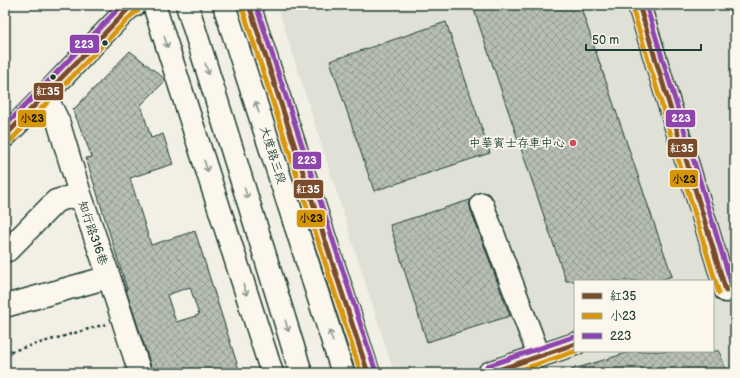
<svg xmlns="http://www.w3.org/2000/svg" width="740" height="378" viewBox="0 0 740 378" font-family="'Balsamiq Sans','LXGW WenKai TC',sans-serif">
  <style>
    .built { fill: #e0e1d6; fill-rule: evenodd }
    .building { fill: url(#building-cross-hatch); stroke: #1f3d34; fill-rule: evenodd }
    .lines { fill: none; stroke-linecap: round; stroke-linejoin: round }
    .minor-casing { stroke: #1f3d34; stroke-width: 25 }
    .major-casing { stroke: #1f3d34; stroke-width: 25 }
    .path { stroke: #1f3d34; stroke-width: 2.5; stroke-dasharray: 3 3; stroke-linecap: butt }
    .minor { stroke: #fbf7ec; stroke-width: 22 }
    .major { stroke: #fbf7ec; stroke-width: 22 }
    .major-bridge-casing { stroke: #1f3d34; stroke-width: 25; stroke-linecap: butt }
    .major-bridge { stroke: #fbf7ec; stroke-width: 22 }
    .bus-1-casing { stroke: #fbf7ec; stroke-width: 8 }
    .bus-2-casing { stroke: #fbf7ec; stroke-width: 8 }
    .bus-3-casing { stroke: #fbf7ec; stroke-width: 8 }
    .bus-1 { stroke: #7a4b2a; stroke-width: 5 }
    .bus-2 { stroke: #d79608; stroke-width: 5 }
    .bus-3 { stroke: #8e44ad; stroke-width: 5 }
    .oneway { stroke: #8d9a90 }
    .bus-dot { fill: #1f3d34; stroke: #fbf7ec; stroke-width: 1.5 }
    .poi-dot { fill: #d1495b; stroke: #fbf7ec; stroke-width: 1.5 }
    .labels { text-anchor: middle; stroke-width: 3.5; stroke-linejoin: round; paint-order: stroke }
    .poi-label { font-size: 12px; fill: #1f3d34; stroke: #fbf7ec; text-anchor: end }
    .street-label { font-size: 12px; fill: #1f3d34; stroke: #fbf7ec }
    .line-badge { stroke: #fbf7ec; stroke-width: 1.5 }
    .badge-label { font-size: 11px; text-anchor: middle; font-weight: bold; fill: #fff }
    .pale-badge-label { font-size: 11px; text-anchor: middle; font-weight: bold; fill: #111 }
  </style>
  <defs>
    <pattern id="building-cross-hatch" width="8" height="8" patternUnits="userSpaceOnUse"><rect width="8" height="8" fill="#b7beb3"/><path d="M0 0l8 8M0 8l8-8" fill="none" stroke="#949c92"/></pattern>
  </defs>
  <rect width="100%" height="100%" fill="#f2f0e5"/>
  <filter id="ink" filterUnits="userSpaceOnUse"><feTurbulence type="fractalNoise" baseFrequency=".025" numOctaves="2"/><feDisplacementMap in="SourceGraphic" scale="8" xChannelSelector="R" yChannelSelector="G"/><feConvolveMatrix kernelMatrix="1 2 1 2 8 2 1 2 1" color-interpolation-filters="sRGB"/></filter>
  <g filter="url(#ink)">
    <path class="built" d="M 277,5 L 735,5 L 735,373 L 394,373 ZM 575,281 L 713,281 L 713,351 L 575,351 Z"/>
    <path class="building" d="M 490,5 L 580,5 L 672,276 L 658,281 L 566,281 L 474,10 Z
      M 446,22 L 490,153 L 374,191 L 330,61 Z
      M 130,51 L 165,79 L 165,81 L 141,105 L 151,138 L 163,134 L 173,164 L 130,178 L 151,245 L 195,231 L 240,373 L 152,373 L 152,369 L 126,290 L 127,289 L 86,158 L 92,157 L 73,110 ZM 190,287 L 199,315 L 176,322 L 167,295 Z
      M 470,200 L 470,208 L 510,316 L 427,342 L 390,225 Z
      M 633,351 L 719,351 L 727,373 L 572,373 L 571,370 Z"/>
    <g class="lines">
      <g class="minor-casing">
        <path id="minor" d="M 154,5 L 272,373
          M 249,5 L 368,371 L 368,373
          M 639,5 L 726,291
          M 45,95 L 58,121 L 80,194 L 109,277 L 140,373
          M 5,136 C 48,94 88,49 130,7 L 135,5
          M 482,204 L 539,356
          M 8,250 L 56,201 L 80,194
          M 5,306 L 109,277
          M 489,373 L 575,344"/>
      </g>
      <g class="major-casing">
        <path id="major" d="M 295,224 L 343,373
          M 259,236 L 301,373"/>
      </g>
      <path class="path" d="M 5,353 L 106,324"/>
      <use href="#minor" class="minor"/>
      <use href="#major" class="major"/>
      <g class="major-bridge-casing">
        <path id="major-bridge" d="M 187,5 L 259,236
          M 224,5 L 295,224"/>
      </g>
      <use href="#major-bridge" class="major-bridge"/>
      <g class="bus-1-casing">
        <path id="bus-1" d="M 249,5 L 368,373
          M 639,5 L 726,291
          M 5,136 L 130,7 L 135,5
          M 489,373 L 575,344"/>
      </g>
      <g class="bus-2-casing">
        <path id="bus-2" d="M 242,7 L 361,373
          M 632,7 L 719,293
          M 10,141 L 119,28 L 134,13 L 138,11
          M 511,373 L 576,351"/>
      </g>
      <g class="bus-3-casing">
        <path id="bus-3" d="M 256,5 L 375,369 L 375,373
          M 646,5 L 733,289
          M 5,126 L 122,5
          M 487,366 L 573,337"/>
      </g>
      <use href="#bus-1" class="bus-1"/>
      <use href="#bus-2" class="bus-2"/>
      <use href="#bus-3" class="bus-3"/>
    </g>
    <defs><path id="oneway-shaft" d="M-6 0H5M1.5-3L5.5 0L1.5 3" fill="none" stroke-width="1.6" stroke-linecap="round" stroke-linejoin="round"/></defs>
    <g class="oneway">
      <use href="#oneway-shaft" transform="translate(166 42) rotate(72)"/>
      <use href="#oneway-shaft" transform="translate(207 69) rotate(73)"/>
      <use href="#oneway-shaft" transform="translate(257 107) rotate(-108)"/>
      <use href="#oneway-shaft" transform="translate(206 166) rotate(72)"/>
      <use href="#oneway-shaft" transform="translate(246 193) rotate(73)"/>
      <use href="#oneway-shaft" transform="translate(245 290) rotate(72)"/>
      <use href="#oneway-shaft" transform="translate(287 326) rotate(73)"/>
      <use href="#oneway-shaft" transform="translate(331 336) rotate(-108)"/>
    </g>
  </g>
  <g class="bus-dot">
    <circle cx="105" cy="43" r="3.5"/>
    <circle cx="53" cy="77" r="3.5"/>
  </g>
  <circle class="poi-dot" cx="573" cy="143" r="4"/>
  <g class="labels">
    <g class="poi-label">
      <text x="565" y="147">中華賓士存車中心</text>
    </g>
    <g class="street-label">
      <text transform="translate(273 155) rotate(72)" y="4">大度路三段</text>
      <text transform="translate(93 233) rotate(71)" y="4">知行路316巷</text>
    </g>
  </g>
  <g class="line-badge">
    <rect x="69" y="34" width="31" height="20" rx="4" fill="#8e44ad"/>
    <rect x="33" y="82" width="31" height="19" rx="4" fill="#7a4b2a"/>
    <rect x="665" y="109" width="31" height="19" rx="4" fill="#8e44ad"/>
    <rect x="17" y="109" width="30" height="19" rx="4" fill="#d79608"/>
    <rect x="667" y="138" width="31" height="20" rx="4" fill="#7a4b2a"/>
    <rect x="292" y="151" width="30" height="19" rx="4" fill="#8e44ad"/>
    <rect x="669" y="169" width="30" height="19" rx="4" fill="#d79608"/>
    <rect x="293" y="179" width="31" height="20" rx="4" fill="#7a4b2a"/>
    <rect x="296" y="209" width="30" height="19" rx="4" fill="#d79608"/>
  </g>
  <g class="badge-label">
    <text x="84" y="48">223</text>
    <text x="48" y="95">紅35</text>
    <text x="681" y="122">223</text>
    <text x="682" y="152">紅35</text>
    <text x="307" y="164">223</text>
    <text x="308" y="193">紅35</text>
  </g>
  <g class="pale-badge-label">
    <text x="32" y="122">小23</text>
    <text x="684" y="183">小23</text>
    <text x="311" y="222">小23</text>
  </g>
  <rect width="740" height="378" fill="none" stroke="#fbf7ec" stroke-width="20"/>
  <rect x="10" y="10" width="720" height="358" fill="none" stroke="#1f3d34" stroke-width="1.5" filter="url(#ink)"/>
  <rect x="574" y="280" width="140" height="72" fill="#fbf7ec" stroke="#a3ada2"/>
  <rect x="582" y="293" width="20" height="6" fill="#7a4b2a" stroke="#a3ada2"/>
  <text x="610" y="300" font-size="12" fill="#1f3d34">紅35</text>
  <rect x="582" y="313" width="20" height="6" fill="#d79608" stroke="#a3ada2"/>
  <text x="610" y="320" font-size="12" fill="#1f3d34">小23</text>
  <rect x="582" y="333" width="20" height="6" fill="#8e44ad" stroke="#a3ada2"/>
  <text x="610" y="340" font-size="12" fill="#1f3d34">223</text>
  <path d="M586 44v6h115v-6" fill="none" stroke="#1f3d34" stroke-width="2"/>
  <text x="592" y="44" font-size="12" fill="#1f3d34" stroke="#fbf7ec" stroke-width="3" paint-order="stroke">50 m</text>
</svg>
